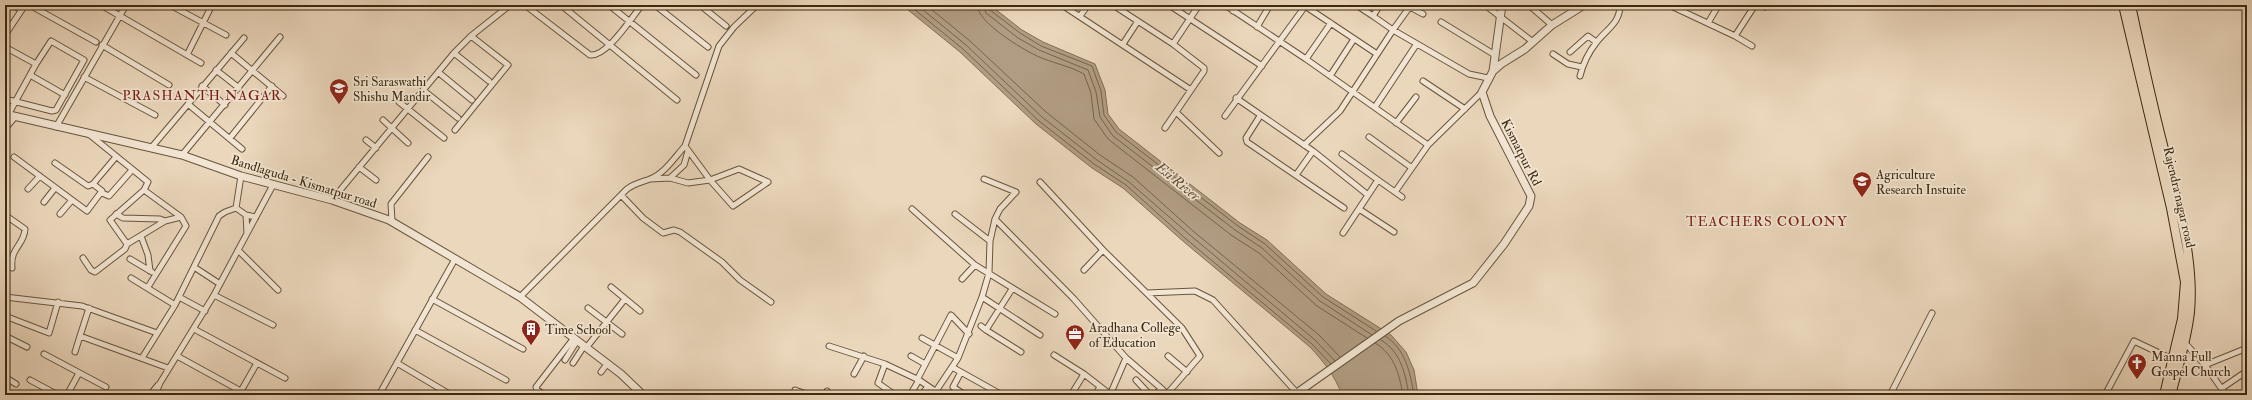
<svg xmlns="http://www.w3.org/2000/svg" width="2252" height="400" viewBox="0 0 2252 400" font-family="'IM FELL Double Pica',serif">
  <style>
    .water { fill: #b09c82; stroke: #826e54 }
    .lines { fill: none; stroke-linecap: round; stroke-linejoin: round }
    .shore { stroke: #766349; stroke-width: 1 }
    .minor-casing { stroke: #68553b; stroke-width: 7 }
    .tertiary-casing { stroke: #68553b; stroke-width: 9 }
    .primary-casing { stroke: #3d2a10; stroke-width: 10 }
    .minor { stroke: #f2e5d3; stroke-width: 5 }
    .tertiary { stroke: #f2e5d3; stroke-width: 7 }
    .primary { stroke: #ebd7bc; stroke-width: 8 }
    .labels { text-anchor: middle; stroke-width: 3.5; stroke-linejoin: round; paint-order: stroke }
    .poi-label { font-size: 13px; fill: #3d2a10; stroke: #f2e5d3; text-anchor: start }
    .street-label { font-size: 13px; fill: #3d2a10; stroke: #f2e5d3 }
    .neighbourhood-label { font-size: 14px; letter-spacing: 1px; fill: #7a1f14; stroke: #f2e5d3 }
    .water-label { font-size: 14px; font-style: italic; fill: #604c32; stroke: #f2e5d3 }
  </style>
  <rect width="100%" height="100%" fill="#ebd7bc"/>
  <filter id="stains"><feTurbulence type="fractalNoise" baseFrequency=".005" numOctaves="4"/><feColorMatrix values="0 0 0 0 .2 0 0 0 0 .09 0 0 0 0 .02 0 0 0 .5 -.17"/></filter>
  <radialGradient id="worn" r=".72"><stop offset=".6" stop-color="#630" stop-opacity="0"/><stop offset="1" stop-color="#630" stop-opacity=".3"/></radialGradient>
  <path class="water" d="M 902,5 L 990,5 L 1022,30 L 1043,42 L 1095,64 L 1105,90 L 1108,114 L 1119,129 L 1240,223 L 1267,240 L 1326,294 L 1391,335 L 1406,352 L 1414,370 L 1418,395 L 1342,395 C 1335,376 1324,362 1310,347 L 1184,242 L 1123,188 L 1092,168 L 1036,124 L 960,52 Z"/>
  <g class="lines">
    <path class="shore" d="M 909,5 L 963,49 L 1039,121 L 1094,164 L 1126,185 L 1186,239 L 1312,344 L 1331,364
      M 917,5 L 966,45 L 1042,117 L 1097,160 L 1129,182 L 1190,235 L 1315,340 L 1335,361
      M 926,5 L 970,41 L 1046,112 L 1100,155 L 1133,177 L 1193,231 L 1319,335 L 1340,357
      M 977,5 C 978,23 1022,49 1037,56 C 1052,63 1070,66 1084,74 L 1091,93 L 1094,119 L 1108,139 L 1231,235 L 1259,253 L 1317,306 L 1367,338
      M 983,5 L 986,13 L 1018,38 L 1039,50 L 1088,70 L 1096,92 L 1100,117 L 1113,136 L 1235,230 L 1262,248 L 1320,301 L 1372,335
      M 988,5 L 990,10 L 1020,33 L 1041,46 L 1092,66 L 1101,91 L 1104,115 L 1116,132 L 1238,226 L 1265,244 L 1323,297 L 1376,331
      M 1385,336 C 1406,349 1410,373 1414,395
      M 1381,340 C 1401,352 1405,373 1409,395
      M 1375,343 C 1395,355 1399,374 1403,395"/>
    <g class="minor-casing">
      <path id="minor" d="M 13,5 L 21,10
        M 38,5 L 35,8 L 96,42
        M 101,5 L 201,63
        M 170,5 L 226,35
        M 525,5 L 590,55 C 607,57 631,18 642,5
        M 561,5 L 677,100
        M 609,5 L 696,75
        M 655,5 L 708,47
        M 700,5 L 726,26
        M 747,5 L 748,6
        M 1062,5 L 1191,90
        M 1113,5 L 1173,44 L 1204,68 L 1204,71 L 1165,128
        M 1169,5 L 1262,66
        M 1225,5 L 1306,59 L 1428,145
        M 1356,5 L 1373,16
        M 1380,5 L 1373,16 L 1393,30 L 1411,5
        M 1485,5 L 1533,42
        M 1529,5 L 1552,25
        M 1669,5 L 1735,36 L 1755,5
        M 1762,5 L 1765,7
        M 1305,6 L 1377,54
        M 1410,7 L 1423,14
        M 1233,11 L 1237,5
        M 1080,16 L 1088,5
        M 1441,22 L 1495,55
        M 1708,23 L 1718,6
        M 1257,27 L 1270,5
        M 5,35 L 25,5
        M 1735,36 L 1752,46
        M 1123,44 L 1138,21
        M 1173,44 L 1199,5
        M 102,45 L 169,85
        M 5,47 L 36,64 L 8,115
        M 1570,52 L 1588,36 L 1596,42
        M 231,53 L 283,96
        M 454,53 L 489,81
        M 1553,54 L 1568,64 L 1582,67
        M 187,55 L 212,5
        M 1306,59 L 1331,23
        M 216,70 L 239,88
        M 438,72 L 472,100
        M 30,75 L 65,95
        M 1330,76 L 1354,39
        M 1580,76 C 1583,64 1588,53 1596,43 C 1606,29 1620,24 1620,5
        M 84,77 L 155,115
        M 1423,81 L 1465,109
        M 202,86 L 225,105
        M 423,90 L 458,118
        M 1236,98 L 1313,151 L 1368,195
        M 5,99 L 52,111 L 56,110 L 84,60 L 51,41 L 36,64
        M 399,102 L 444,138
        M 188,104 L 242,149
        M 1375,107 L 1416,45
        M 1176,112 L 1219,153
        M 1225,116 L 1306,5
        M 1260,116 L 1246,138 L 1247,142 L 1344,208
        M 383,120 L 408,143
        M 1396,123 L 1416,97
        M 56,127 L 126,5
        M 5,129 L 15,117
        M 455,130 L 508,65 L 471,36
        M 90,135 L 148,182 L 144,190 L 110,220 L 127,244
        M 1369,137 L 1412,168
        M 230,138 L 272,86
        M 366,140 L 376,148
        M 1304,145 L 1340,111 L 1393,30 L 1469,74 L 1488,78
        M 685,146 L 719,46 L 734,27 L 757,5
        M 151,148 L 244,38
        M 1342,154 L 1378,180 L 1343,233
        M 182,155 L 280,37
        M 14,157 L 87,211 L 102,191 L 93,184 L 115,158
        M 55,163 L 88,186 L 93,184
        M 359,167 L 376,180
        M 1296,175 L 1313,151
        M 670,178 L 684,165 L 688,151
        M 650,179 L 670,178 L 688,183 L 710,180 L 733,206 L 768,182
        M 1378,180 L 1402,197
        M 1040,182 L 1103,250
        M 28,189 L 40,176
        M 144,190 L 181,217 L 186,226 L 148,287
        M 1395,192 L 1428,145 L 1482,92
        M 102,193 L 109,196 L 132,170
        M 621,195 L 643,218 L 663,233 L 674,230 L 680,232 L 722,262 L 740,280 L 771,302
        M 332,200 L 454,53 L 471,36 L 510,5
        M 44,202 L 55,188
        M 236,208 L 246,215
        M 912,209 L 975,265 L 1055,314
        M 1359,209 L 1394,232
        M 60,214 L 72,200
        M 116,214 L 123,218 L 160,219 L 165,221
        M 955,214 L 990,241
        M 5,215 L 25,229 C 24,246 10,247 12,268
        M 995,219 L 1074,299 L 1126,358 L 1162,389
        M 392,221 L 391,204 L 428,157
        M 247,233 L 246,215 L 256,217
        M 141,236 L 148,255 L 150,271
        M 238,250 L 278,290
        M 83,258 L 91,270 L 95,272 L 125,249 L 127,244 L 165,221 L 181,217
        M 130,259 L 152,272
        M 194,267 L 220,284
        M 1084,270 L 1103,250 L 1182,328 L 1200,356 L 1167,394
        M 131,278 L 175,305
        M 962,279 L 975,265
        M 611,287 L 640,311
        M 1012,289 L 986,330 L 1021,352
        M 1147,293 L 1195,291 L 1213,300 L 1297,393
        M 214,295 L 273,325
        M 5,297 L 82,306 L 157,333
        M 179,297 L 205,311
        M 520,297 L 627,189 C 635,183 642,182 650,179 C 664,174 675,157 685,146 L 710,180 L 739,169 L 768,182
        M 982,297 L 1040,335
        M 432,299 L 523,349
        M 89,308 L 80,336 L 168,368
        M 588,308 L 622,334
        M 5,316 L 49,333 L 58,302
        M 981,326 L 986,330
        M 194,329 L 285,378
        M 415,330 L 506,380
        M 5,336 L 27,347
        M 922,338 L 958,358
        M 2185,343 L 2205,365 L 2226,395
        M 829,346 L 885,364 L 919,380 L 941,395
        M 586,348 L 625,299
        M 75,352 L 80,336
        M 44,354 L 106,387
        M 1054,355 L 1084,374 L 1111,395
        M 177,356 L 248,395
        M 911,356 L 925,364
        M 1168,356 L 1187,372
        M 142,358 L 175,305 L 219,216 L 225,212 L 236,208 L 241,176
        M 565,360 L 577,341
        M 397,363 L 451,395
        M 573,363 L 584,346
        M 885,364 L 878,383 L 895,395
        M 2205,365 L 2247,348
        M 952,367 L 1002,395
        M 601,372 L 607,364
        M 961,372 L 953,387 L 965,395
        M 854,374 L 864,356
        M 5,377 L 16,384
        M 30,380 L 58,395
        M 917,380 L 951,315 L 969,334
        M 1136,380 L 1150,395
        M 2222,388 L 2247,371
        M 795,390 L 809,395
        M 241,391 L 257,363
        M 936,391 L 958,358 L 982,297 L 989,273 L 990,241 L 995,219 L 1000,209 L 1016,192 L 984,179
        M 67,395 L 79,373
        M 150,395 L 158,385
        M 155,395 L 160,383 L 214,295 L 273,185
        M 379,395 L 455,259
        M 545,395 L 537,390 L 536,387 L 574,338
        M 826,395 L 827,391
        M 910,395 L 919,380
        M 922,395 L 928,386
        M 1071,395 L 1084,374
        M 1095,395 L 1100,387
        M 1110,395 L 1126,358
        M 1154,395 L 1162,389 L 1164,391
        M 1890,395 L 1932,313
        M 2105,395 L 2134,341 L 2172,359
        M 2244,395 L 2247,392"/>
    </g>
    <g class="tertiary-casing">
      <path id="tertiary" d="M 1493,71 L 1502,5
        M 5,114 L 182,155 L 241,176 L 332,200 L 389,220 L 520,297 L 621,374 L 643,395
        M 1294,395 L 1399,321 L 1473,283 L 1504,244 L 1529,206 L 1531,196 L 1490,116 L 1482,92 L 1493,71 L 1501,64 L 1525,49 L 1552,25 L 1584,5"/>
    </g>
    <g class="primary-casing">
      <path id="primary" d="M 2123,5 L 2171,208 L 2185,282 L 2182,319 L 2164,395
        M 2131,5 C 2141,52 2151,98 2163,145 C 2176,198 2195,256 2190,312 C 2187,340 2178,368 2171,395"/>
    </g>
    <use href="#minor" class="minor"/>
    <use href="#tertiary" class="tertiary"/>
    <use href="#primary" class="primary"/>
  </g>
  <defs>
    <g id="school-pin" transform="scale(1)"><path d="M0 17L-7.5 6A9.5 9.5 0 1 1 7.5 6Z" fill="#8f2418" stroke="#f2e5d3"/><path d="M0-5L7-2L0 1L-7-2ZM-4 1L0 2.5L4 1V4Q0 6-4 4Z" fill="#fff"/></g>
    <g id="university-pin" transform="scale(1)"><path d="M0 17L-7.5 6A9.5 9.5 0 1 1 7.5 6Z" fill="#8f2418" stroke="#f2e5d3"/><path d="M0-5L7-2L0 1L-7-2ZM-4 1L0 2.5L4 1V4Q0 6-4 4Z" fill="#fff"/></g>
    <g id="building-pin" transform="scale(1)"><path d="M0 17L-7.5 6A9.5 9.5 0 1 1 7.5 6Z" fill="#8f2418" stroke="#f2e5d3"/><path d="M-4-6H4V6H1V3H-1V6H-4ZM-2.5-4.3h1.7v1.8h-1.7ZM.8-4.3h1.7v1.8H.8ZM-2.5-1h1.7V.8h-1.7ZM.8-1h1.7V.8H.8Z" fill="#fff"/></g>
    <g id="office-pin" transform="scale(1)"><path d="M0 17L-7.5 6A9.5 9.5 0 1 1 7.5 6Z" fill="#8f2418" stroke="#f2e5d3"/><path d="M-6-3h4V-5.5h4V-3h4V5H-6ZM-1-4.5V-3h2v-1.5ZM-6 0V1H6V0Z" fill="#fff"/></g>
    <g id="church-pin" transform="scale(1)"><path d="M0 17L-7.5 6A9.5 9.5 0 1 1 7.5 6Z" fill="#8f2418" stroke="#f2e5d3"/><path d="M-1.2-6h2.4v3.5h3.3v2.4h-3.3V6h-2.4V-.1h-3.3v-2.4h3.3Z" fill="#fff"/></g>
  </defs>
  <g fill-rule="evenodd">
    <use href="#school-pin" x="339" y="88"/>
    <use href="#university-pin" x="1862" y="181"/>
    <use href="#building-pin" x="531" y="329"/>
    <use href="#office-pin" x="1075" y="334"/>
    <use href="#church-pin" x="2137" y="363"/>
  </g>
  <g class="labels">
    <g class="poi-label">
      <text x="353" y="86">Sri Saraswathi<tspan x="353" dy="15">Shishu Mandir</tspan></text>
      <text x="1876" y="179">Agriculture<tspan x="1876" dy="15">Research Instuite</tspan></text>
      <text x="1089" y="332">Aradhana College<tspan x="1089" dy="15">of Education</tspan></text>
      <text x="545" y="334">Time School</text>
      <text x="2151" y="361">Manna Full<tspan x="2151" dy="15">Gospel Church</tspan></text>
    </g>
    <g class="street-label">
      <text transform="translate(1522 152) rotate(63)" y="5">Kismatpur Rd</text>
      <text transform="translate(304 181) rotate(17)" y="5">Bandlaguda - Kismatpur road</text>
      <text transform="translate(2180 197) rotate(77)" y="5">Rajendra nagar road</text>
    </g>
    <g class="neighbourhood-label">
      <text x="202" y="100">PRASHANTH NAGAR</text>
      <text x="1767" y="226">TEACHERS COLONY</text>
    </g>
    <g class="water-label">
      <text transform="translate(1178 181) rotate(39)" y="5">Esi River</text>
    </g>
  </g>
  <rect width="2252" height="400" fill="none" stroke="#ebd7bc" stroke-width="20"/>
  <rect x="6" y="6" width="2240" height="388" fill="none" stroke="#3d2a10" stroke-width="2"/>
  <rect x="10" y="10" width="2232" height="380" fill="none" stroke="#3d2a10"/>
  <rect width="100%" height="100%" filter="url(#stains)"/>
  <rect width="100%" height="100%" fill="url(#worn)"/>
</svg>
